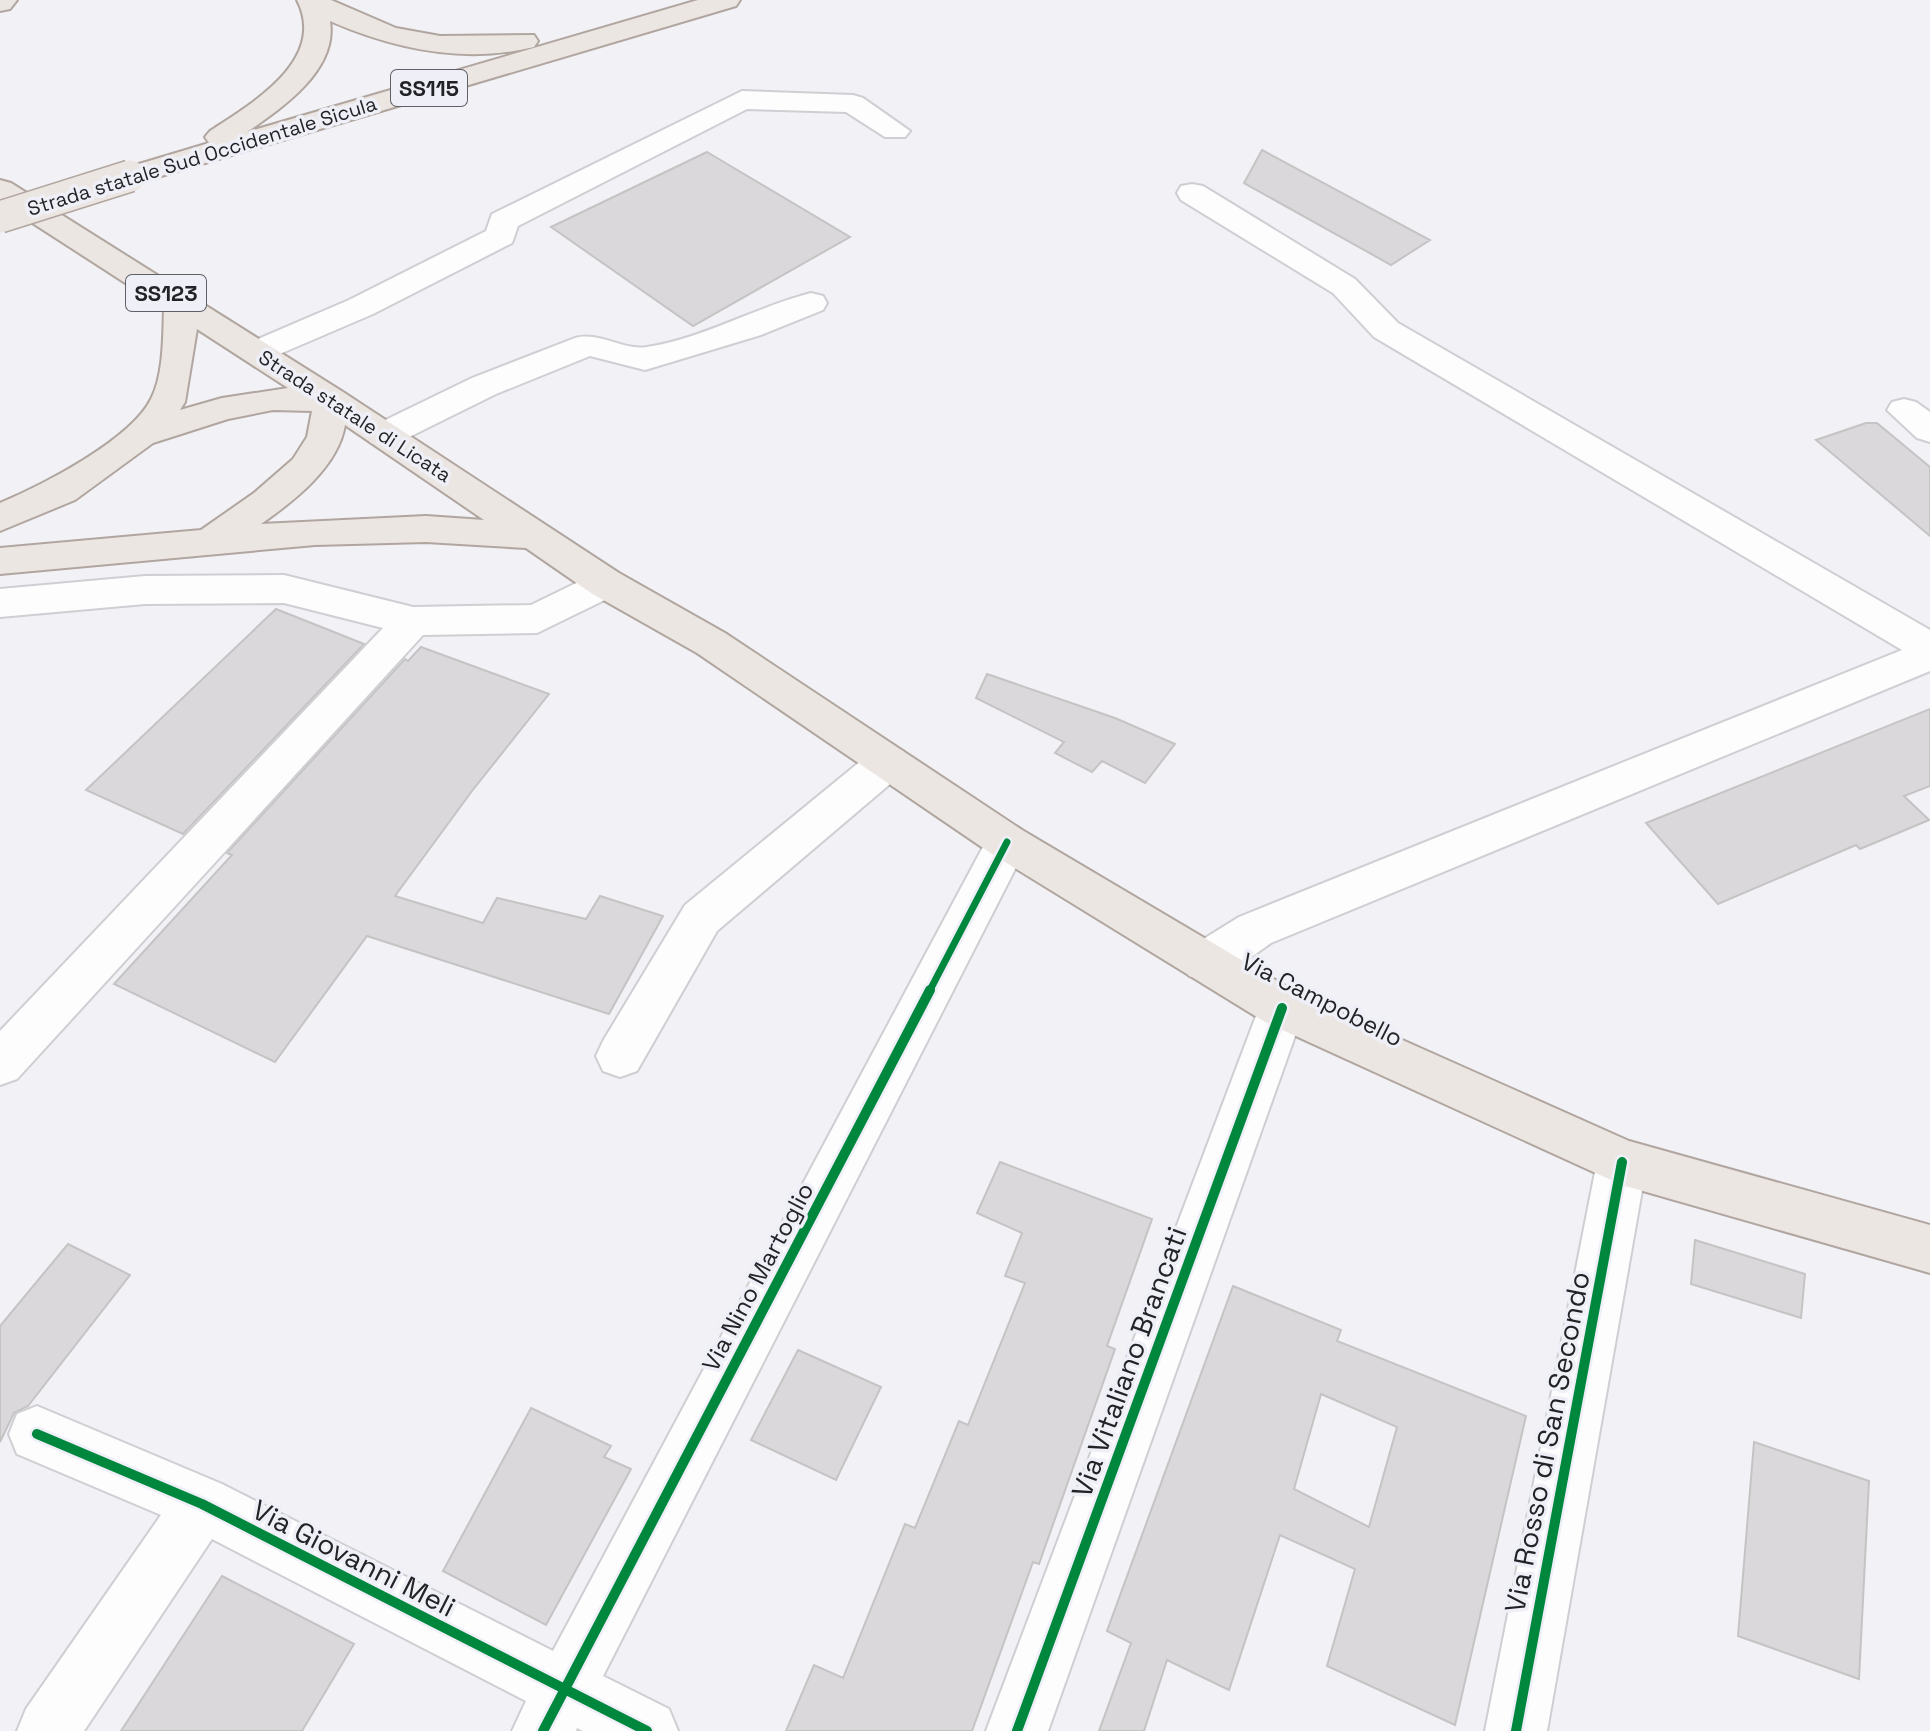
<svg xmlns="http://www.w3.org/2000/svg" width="1930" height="1731" viewBox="0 0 1930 1731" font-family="'Space Grotesk',sans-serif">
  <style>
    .building { fill: #dad8da; stroke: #c5c3c4; stroke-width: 2; fill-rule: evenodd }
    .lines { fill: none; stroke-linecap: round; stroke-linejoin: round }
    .minor-casing { stroke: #cfcfd3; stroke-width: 4 }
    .major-casing { stroke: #b1a69f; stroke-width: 4 }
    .minor { fill: #fdfdfe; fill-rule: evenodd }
    .major { fill: #ece6e2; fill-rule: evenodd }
    .major-bridge-casing { stroke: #b1a69f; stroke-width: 34; stroke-linecap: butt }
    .major-bridge { stroke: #ece6e2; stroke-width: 31 }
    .cycleway-far1-casing { stroke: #efeff8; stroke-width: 12 }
    .cycleway-casing { stroke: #efeff8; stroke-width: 15 }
    .cycleway-far1 { stroke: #00873e; stroke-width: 7 }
    .cycleway { stroke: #00873e; stroke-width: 10 }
    .labels { text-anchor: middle; stroke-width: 7; stroke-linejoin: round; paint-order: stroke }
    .far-street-label { font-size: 20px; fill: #232327; stroke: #efeff8 }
    .shield { fill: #efeff8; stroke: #606066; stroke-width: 2 }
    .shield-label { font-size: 22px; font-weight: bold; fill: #232327 }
    .street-label { font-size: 24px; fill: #232327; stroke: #efeff8 }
    .near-street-label { font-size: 28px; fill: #232327; stroke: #efeff8 }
  </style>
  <rect width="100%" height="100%" fill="#f1f1f6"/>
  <path class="building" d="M 1262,150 L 1430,240 L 1391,265 L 1244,183 Z
    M 707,152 L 850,237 L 693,326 L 551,227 Z
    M 1866,423 L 1877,423 L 1930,467 L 1930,536 L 1816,440 Z
    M 276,609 L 364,644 L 183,834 L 86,790 Z
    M 421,647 L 549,694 L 472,791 L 395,896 L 483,923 L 497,898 L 586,919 L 600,896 L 663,916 L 609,1014 L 367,936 L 275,1062 L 114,984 L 232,855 L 227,853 L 405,659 L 408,661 Z
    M 987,674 L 1115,718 L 1175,744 L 1145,783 L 1102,761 L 1092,772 L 1055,753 L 1064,742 L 976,698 Z
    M 1930,709 L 1930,786 L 1904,796 L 1929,820 L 1860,849 L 1856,845 L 1718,904 L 1646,823 Z
    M 1000,1162 L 1152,1219 L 1107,1346 L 1115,1349 L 1039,1564 L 1033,1562 L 972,1731 L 786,1731 L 814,1665 L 843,1678 L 905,1524 L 915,1528 L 959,1421 L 968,1425 L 1025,1283 L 1005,1276 L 1022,1233 L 977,1213 Z
    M 1695,1240 L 1805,1274 L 1801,1318 L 1691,1284 Z
    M 68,1244 L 130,1275 L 28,1406 L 14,1413 L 0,1442 L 0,1326 Z
    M 1233,1286 L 1341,1330 L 1337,1341 L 1526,1416 L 1455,1725 L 1327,1666 L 1355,1569 L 1280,1535 L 1229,1690 L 1167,1660 L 1144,1731 L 1099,1731 L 1131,1643 L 1107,1631 ZM 1321,1394 L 1397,1427 L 1369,1527 L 1294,1489 Z
    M 798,1350 L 881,1387 L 836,1480 L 751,1440 Z
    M 531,1408 L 611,1446 L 604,1457 L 631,1469 L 546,1625 L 443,1571 Z
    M 1754,1442 L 1869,1481 L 1859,1679 L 1738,1636 Z
    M 222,1576 L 354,1644 L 302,1731 L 121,1731 Z"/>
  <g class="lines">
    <g class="minor-casing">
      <path id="minor" d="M 742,91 L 853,95 L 863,98 L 910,131 L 905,137 L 885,137 L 846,112 L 747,109 L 518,226 L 512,243 L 373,314 L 268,359 L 256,363 L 244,359 L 239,352 L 244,345 L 349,300 L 486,231 L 492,214 Z
        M 1192,184 L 1203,186 L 1355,279 L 1398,323 L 1930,630 L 1930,671 L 1271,943 C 1246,960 1220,986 1189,976 L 1182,962 L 1189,948 L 1239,917 L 1902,650 L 1374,337 L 1333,293 L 1181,200 L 1177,193 L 1181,186 Z
        M 811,293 L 823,296 L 827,303 L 823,310 L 761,335 L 645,370 L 590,356 L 496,394 L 397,443 L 384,447 L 371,443 L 366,435 L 371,427 L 472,378 L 575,338 C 600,331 623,351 647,347 C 704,338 756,307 811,293 Z
        M 1904,399 L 1916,402 L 1930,412 L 1930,442 L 1917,438 L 1887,410 L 1892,402 Z
        M 605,569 L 619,573 L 624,583 L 619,593 L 537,633 L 423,635 L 17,1079 L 0,1085 L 0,1031 L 383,628 L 284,603 L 145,604 L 0,617 L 0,589 L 145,576 L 284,575 L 413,607 L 531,605 Z
        M 888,746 L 903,751 L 909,762 L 903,773 L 717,931 L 637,1071 L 620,1077 L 603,1071 L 596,1056 L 603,1041 L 685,905 L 873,751 Z
        M 1007,825 L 1022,830 L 1029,842 L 603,1676 L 669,1709 L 678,1731 L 583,1731 L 577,1728 L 576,1731 L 512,1731 L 526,1701 L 212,1539 L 84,1731 L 17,1731 L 26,1709 L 161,1515 L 17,1454 L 9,1434 L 17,1414 L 37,1406 L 222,1484 L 553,1651 L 992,830 Z
        M 1282,988 L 1299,994 L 1305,1008 L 1048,1731 L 986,1731 L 1259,1008 L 1265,994 Z
        M 1622,1139 L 1640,1146 L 1647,1162 L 1547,1731 L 1485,1731 L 1597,1162 L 1604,1146 Z"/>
    </g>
    <g class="major-casing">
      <path id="major" d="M 0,0 L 17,0 L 10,9 L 0,11 Z
        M 297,0 L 331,0 L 396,28 L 440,36 L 534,35 L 538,41 L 534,47 C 464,64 394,49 330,21 C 338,70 282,108 247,132 L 698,0 L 740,0 L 736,6 L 141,182 L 119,182 L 115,176 L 119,170 L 209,143 L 205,137 L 210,131 C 251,104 328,60 297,0 Z
        M 0,180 L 11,183 L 343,392 L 619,573 L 725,633 L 1022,830 L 1299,994 L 1629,1141 L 1930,1225 L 1930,1273 L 1622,1185 L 1265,1022 L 992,854 L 697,653 L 591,593 L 526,548 L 426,542 L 315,545 L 0,574 L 0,548 L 201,530 L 254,493 L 293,459 L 307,437 L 312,411 L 273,410 L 228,419 L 153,443 L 75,500 L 0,531 L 0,503 C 41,486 131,440 151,399 C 164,374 163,336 164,308 L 0,202 ZM 197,329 L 288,388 L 222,398 L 180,410 L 185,402 ZM 345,425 L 484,520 L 426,516 L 261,524 C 294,501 338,467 345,425 Z"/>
    </g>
    <use href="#minor" class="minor"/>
    <use href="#major" class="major"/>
    <g class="major-bridge-casing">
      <path id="major-bridge" d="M 0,217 L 130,176"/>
    </g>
    <use href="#major-bridge" class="major-bridge"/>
    <g class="cycleway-far1-casing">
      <path id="cycleway-far1" d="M 929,992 L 1007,842"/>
    </g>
    <g class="cycleway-casing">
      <path id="cycleway" d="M 37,1434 L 202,1504 L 647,1731
        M 543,1731 L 930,990
        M 1017,1731 L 1282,1008
        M 1516,1731 L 1622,1162"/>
    </g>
    <use href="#cycleway-far1" class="cycleway-far1"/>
    <use href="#cycleway" class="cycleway"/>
  </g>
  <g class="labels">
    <g class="far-street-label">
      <text transform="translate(202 156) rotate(-17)" y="7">Strada statale Sud Occidentale Sicula</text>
      <text transform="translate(355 416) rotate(33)" y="7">Strada statale di Licata</text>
    </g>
    <g class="shield">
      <rect x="391" y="70" width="76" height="36" rx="6"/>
      <rect x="126" y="275" width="80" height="36" rx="6"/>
    </g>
    <g class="shield-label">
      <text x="429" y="96">SS115</text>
      <text x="166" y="301">SS123</text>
    </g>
    <g class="street-label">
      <text transform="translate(1322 1000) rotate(27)" y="8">Via Campobello</text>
      <text transform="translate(758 1277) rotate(-62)" y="8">Via Nino Martoglio</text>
    </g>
    <g class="near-street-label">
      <text transform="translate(1129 1362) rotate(-70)" y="10">Via Vitaliano Brancati</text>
      <text transform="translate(1547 1442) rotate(-79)" y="10">Via Rosso di San Secondo</text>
      <text transform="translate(354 1558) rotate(27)" y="10">Via Giovanni Meli</text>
    </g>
  </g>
</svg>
